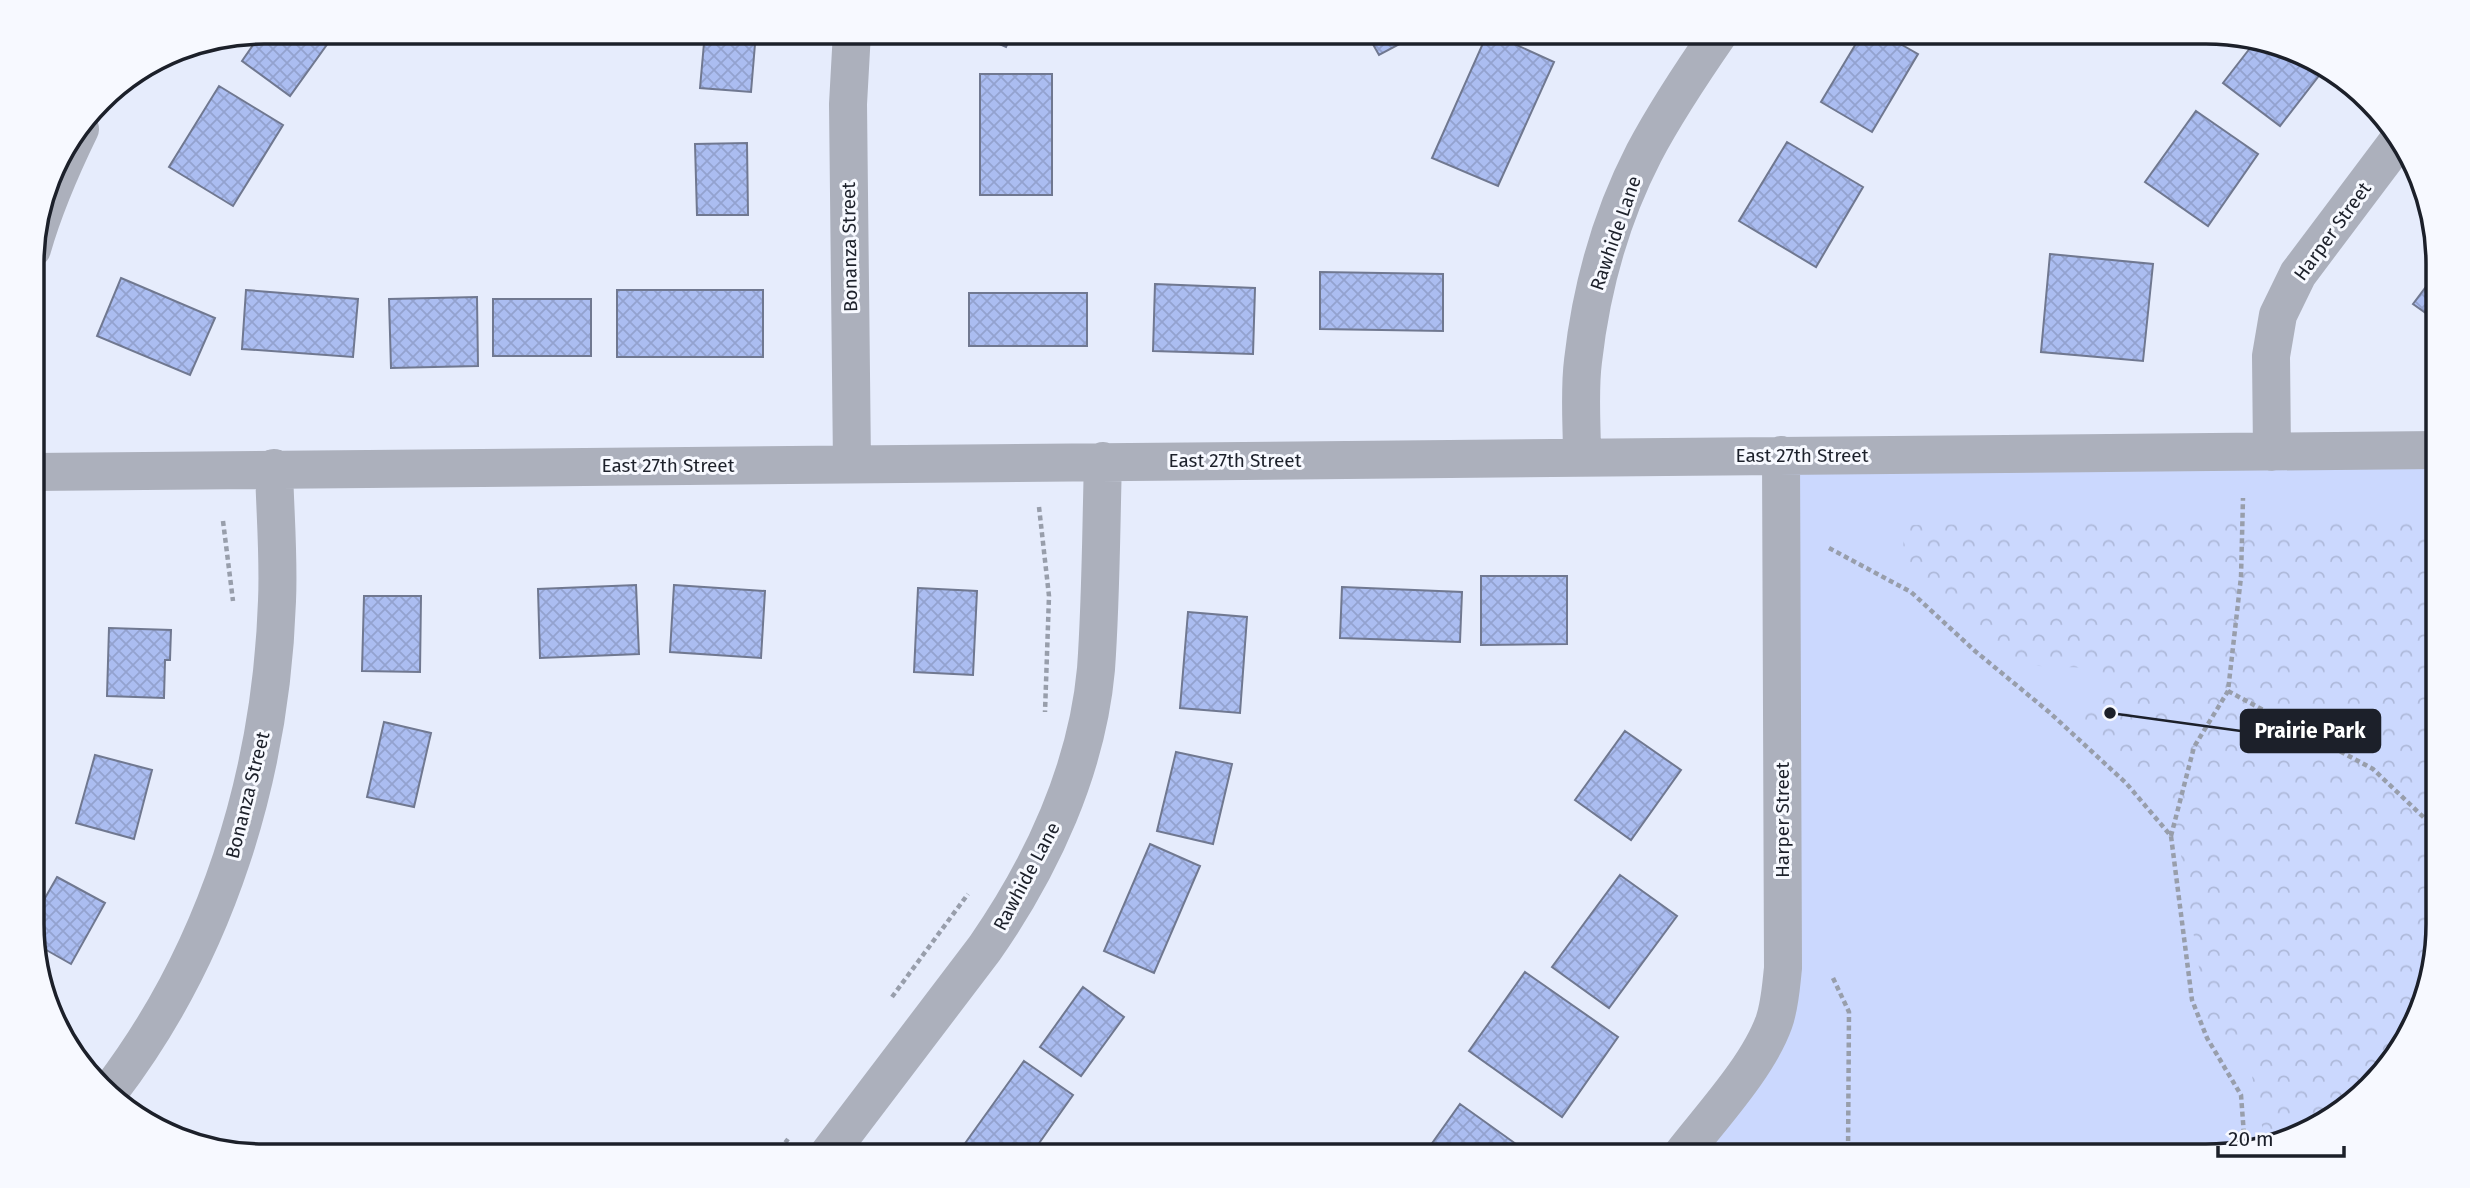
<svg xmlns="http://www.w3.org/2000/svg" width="2470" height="1188" viewBox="0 0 2470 1188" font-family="'Fira Sans',sans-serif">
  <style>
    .green { fill: #cbd8fe }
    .forest { fill: url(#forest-crowns) }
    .building { fill: url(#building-cross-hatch); stroke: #707890; stroke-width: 2 }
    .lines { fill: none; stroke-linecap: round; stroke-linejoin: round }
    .path { stroke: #989eab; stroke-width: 4.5; stroke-dasharray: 5 3.5; stroke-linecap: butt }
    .minor { stroke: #acb0bc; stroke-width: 38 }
    .labels { text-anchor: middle; stroke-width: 6; stroke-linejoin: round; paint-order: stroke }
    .street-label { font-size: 19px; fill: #1c202a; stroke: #f7f9ff }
    .rim { fill: none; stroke: #1c202a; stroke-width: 3.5 }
    .leader { fill: none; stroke: #1c202a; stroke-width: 2.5 }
    .callout-dot { fill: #1c202a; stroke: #f7f9ff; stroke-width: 2.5 }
    .callout { fill: #1c202a; stroke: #1c202a; stroke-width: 2.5 }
    .callout-label { font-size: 21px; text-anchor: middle; font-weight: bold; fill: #fff }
  </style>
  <defs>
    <pattern id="forest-crowns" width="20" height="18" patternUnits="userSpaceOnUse" patternTransform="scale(1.75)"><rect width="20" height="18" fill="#cbd8fe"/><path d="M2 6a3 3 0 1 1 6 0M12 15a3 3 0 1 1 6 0" fill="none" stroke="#aeb9da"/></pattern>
    <pattern id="building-cross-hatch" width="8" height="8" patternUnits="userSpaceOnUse" patternTransform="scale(1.75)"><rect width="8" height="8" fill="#abbdf1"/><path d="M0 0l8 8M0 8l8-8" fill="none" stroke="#93a2cf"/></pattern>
  </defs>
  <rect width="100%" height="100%" fill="#e6ecfc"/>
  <path class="green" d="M 2437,450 L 2438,925 L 2415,1027 L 2336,1117 L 2221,1156 L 1681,1156 L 1774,1021 L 1781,455 Z"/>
  <path class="forest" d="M 2437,518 L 2438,925 L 2415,1027 L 2336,1117 L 2265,1141 L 2249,1061 L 2208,1024 L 2172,799 L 2084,736 L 2083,702 L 2103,685 L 2091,668 L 2008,665 L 1903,560 L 1904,525 Z"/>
  <path class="building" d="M 262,32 L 336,32 L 290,96 L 242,61 Z
    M 705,32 L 756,32 L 751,92 L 700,88 Z
    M 972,32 L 1013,32 L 1006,47 Z
    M 1366,32 L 1422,32 L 1379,55 Z
    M 1488,32 L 1554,62 L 1498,186 L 1432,158 Z
    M 1863,32 L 1879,32 L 1918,54 L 1872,132 L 1821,102 Z
    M 2254,43 L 2309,55 L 2325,68 L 2280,126 L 2223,83 Z
    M 980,74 L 1052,74 L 1052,195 L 980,195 Z
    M 219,86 L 283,125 L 233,206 L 169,167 Z
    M 2196,111 L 2258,154 L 2208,226 L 2145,182 Z
    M 1787,142 L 1863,187 L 1816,267 L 1739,221 Z
    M 747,143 L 748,215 L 697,215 L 695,144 Z
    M 2050,254 L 2153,264 L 2143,361 L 2041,352 Z
    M 1320,272 L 1443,274 L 1443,331 L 1320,329 Z
    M 2437,272 L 2437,321 L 2413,304 Z
    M 121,278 L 215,318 L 190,375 L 97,336 Z
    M 1155,284 L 1255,288 L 1253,354 L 1153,351 Z
    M 246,290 L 358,299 L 353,357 L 242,349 Z
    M 617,290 L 763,290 L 763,357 L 617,357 Z
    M 969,293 L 1087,293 L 1087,346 L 969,346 Z
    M 477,297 L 478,366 L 391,368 L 389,299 Z
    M 493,299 L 591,299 L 591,356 L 493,356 Z
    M 1481,576 L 1567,576 L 1567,644 L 1481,645 Z
    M 636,585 L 639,654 L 540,658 L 538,589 Z
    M 674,585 L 765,591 L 761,658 L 670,652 Z
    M 1342,587 L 1462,592 L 1460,642 L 1340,638 Z
    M 918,588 L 977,591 L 973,675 L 914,672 Z
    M 364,596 L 421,596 L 420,672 L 362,671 Z
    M 1188,612 L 1247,617 L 1240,713 L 1180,708 Z
    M 109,628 L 171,630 L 170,660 L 165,660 L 164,698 L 107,696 Z
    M 384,722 L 431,733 L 414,807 L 367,797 Z
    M 1625,731 L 1681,770 L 1631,840 L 1575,800 Z
    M 1176,752 L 1232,764 L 1213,844 L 1157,831 Z
    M 95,755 L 152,770 L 134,839 L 76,823 Z
    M 1150,844 L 1200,866 L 1154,973 L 1104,951 Z
    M 1620,875 L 1677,916 L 1609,1008 L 1552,967 Z
    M 57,877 L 105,903 L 71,964 L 34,943 L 33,919 Z
    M 1525,972 L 1618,1037 L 1562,1117 L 1469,1051 Z
    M 1083,987 L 1124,1017 L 1081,1076 L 1040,1047 Z
    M 1024,1061 L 1073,1095 L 1030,1156 L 956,1156 Z
    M 1460,1104 L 1530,1154 L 1528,1156 L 1423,1156 Z"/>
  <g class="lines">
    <path class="path" d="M 1039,507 L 1049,596 L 1045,712
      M 223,521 L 233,601
      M 1829,548 L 1911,592 L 1975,651 L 2049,712 L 2126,783 L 2171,836 L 2192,1000 L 2207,1038 L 2241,1095 L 2245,1148
      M 2228,691 L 2373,769 L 2438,831
      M 2171,836 L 2194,747 L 2228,691 L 2241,577 L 2243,498
      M 1833,978 L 1849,1012 L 1848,1156
      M 892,997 L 968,894
      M 775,1156 L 788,1139"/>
    <path class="minor" d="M 32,249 C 44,207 61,168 80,129
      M 2272,452 L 2271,356 L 2278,315 L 2298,274 L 2398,141
      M 1582,457 C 1582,425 1579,392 1583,361 C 1591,290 1611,217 1644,153 C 1666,111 1693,71 1720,32
      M 852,464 L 848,104 L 852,32
      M 33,472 L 2437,450
      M 110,1091 C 217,951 271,776 277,601 C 279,557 275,512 274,468
      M 827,1156 L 985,948 C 1042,866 1087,769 1096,669 C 1101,600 1101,530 1103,461
      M 1681,1156 C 1711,1117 1758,1067 1774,1022 C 1780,1005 1781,986 1783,968 L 1781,455"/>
  </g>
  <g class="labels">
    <g class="street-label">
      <text transform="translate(2332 231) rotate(-54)" y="7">Harper Street</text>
      <text transform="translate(1615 233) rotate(-71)" y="7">Rawhide Lane</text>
      <text transform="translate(849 247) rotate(-91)" y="7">Bonanza Street</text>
      <text x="1802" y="462">East 27th Street</text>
      <text x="1235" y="467">East 27th Street</text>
      <text x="668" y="472">East 27th Street</text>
      <text transform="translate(247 795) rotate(-76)" y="7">Bonanza Street</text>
      <text transform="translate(1782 820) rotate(-90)" y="7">Harper Street</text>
      <text transform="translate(1026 876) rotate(-62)" y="7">Rawhide Lane</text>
    </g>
  </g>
  <path d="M0 0H2470V1188H0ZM264 44H2206A220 220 0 0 1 2426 264V924A220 220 0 0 1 2206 1144H264A220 220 0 0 1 44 924V264A220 220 0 0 1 264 44Z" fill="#f7f9ff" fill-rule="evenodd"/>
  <path class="rim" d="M264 44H2206A220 220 0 0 1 2426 264V924A220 220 0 0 1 2206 1144H264A220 220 0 0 1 44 924V264A220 220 0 0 1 264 44Z"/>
  <path class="leader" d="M2110 713L2241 731"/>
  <circle class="callout-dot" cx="2110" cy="713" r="7"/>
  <rect class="callout" x="2241" y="710" width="139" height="42" rx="7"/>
  <g class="callout-label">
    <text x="2310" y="738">Prairie Park</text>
  </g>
  <path d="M2218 1146v10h126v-10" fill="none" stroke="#1c202a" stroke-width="3.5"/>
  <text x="2228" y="1146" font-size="21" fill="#1c202a" stroke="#f7f9ff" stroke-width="5" paint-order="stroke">20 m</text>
</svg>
